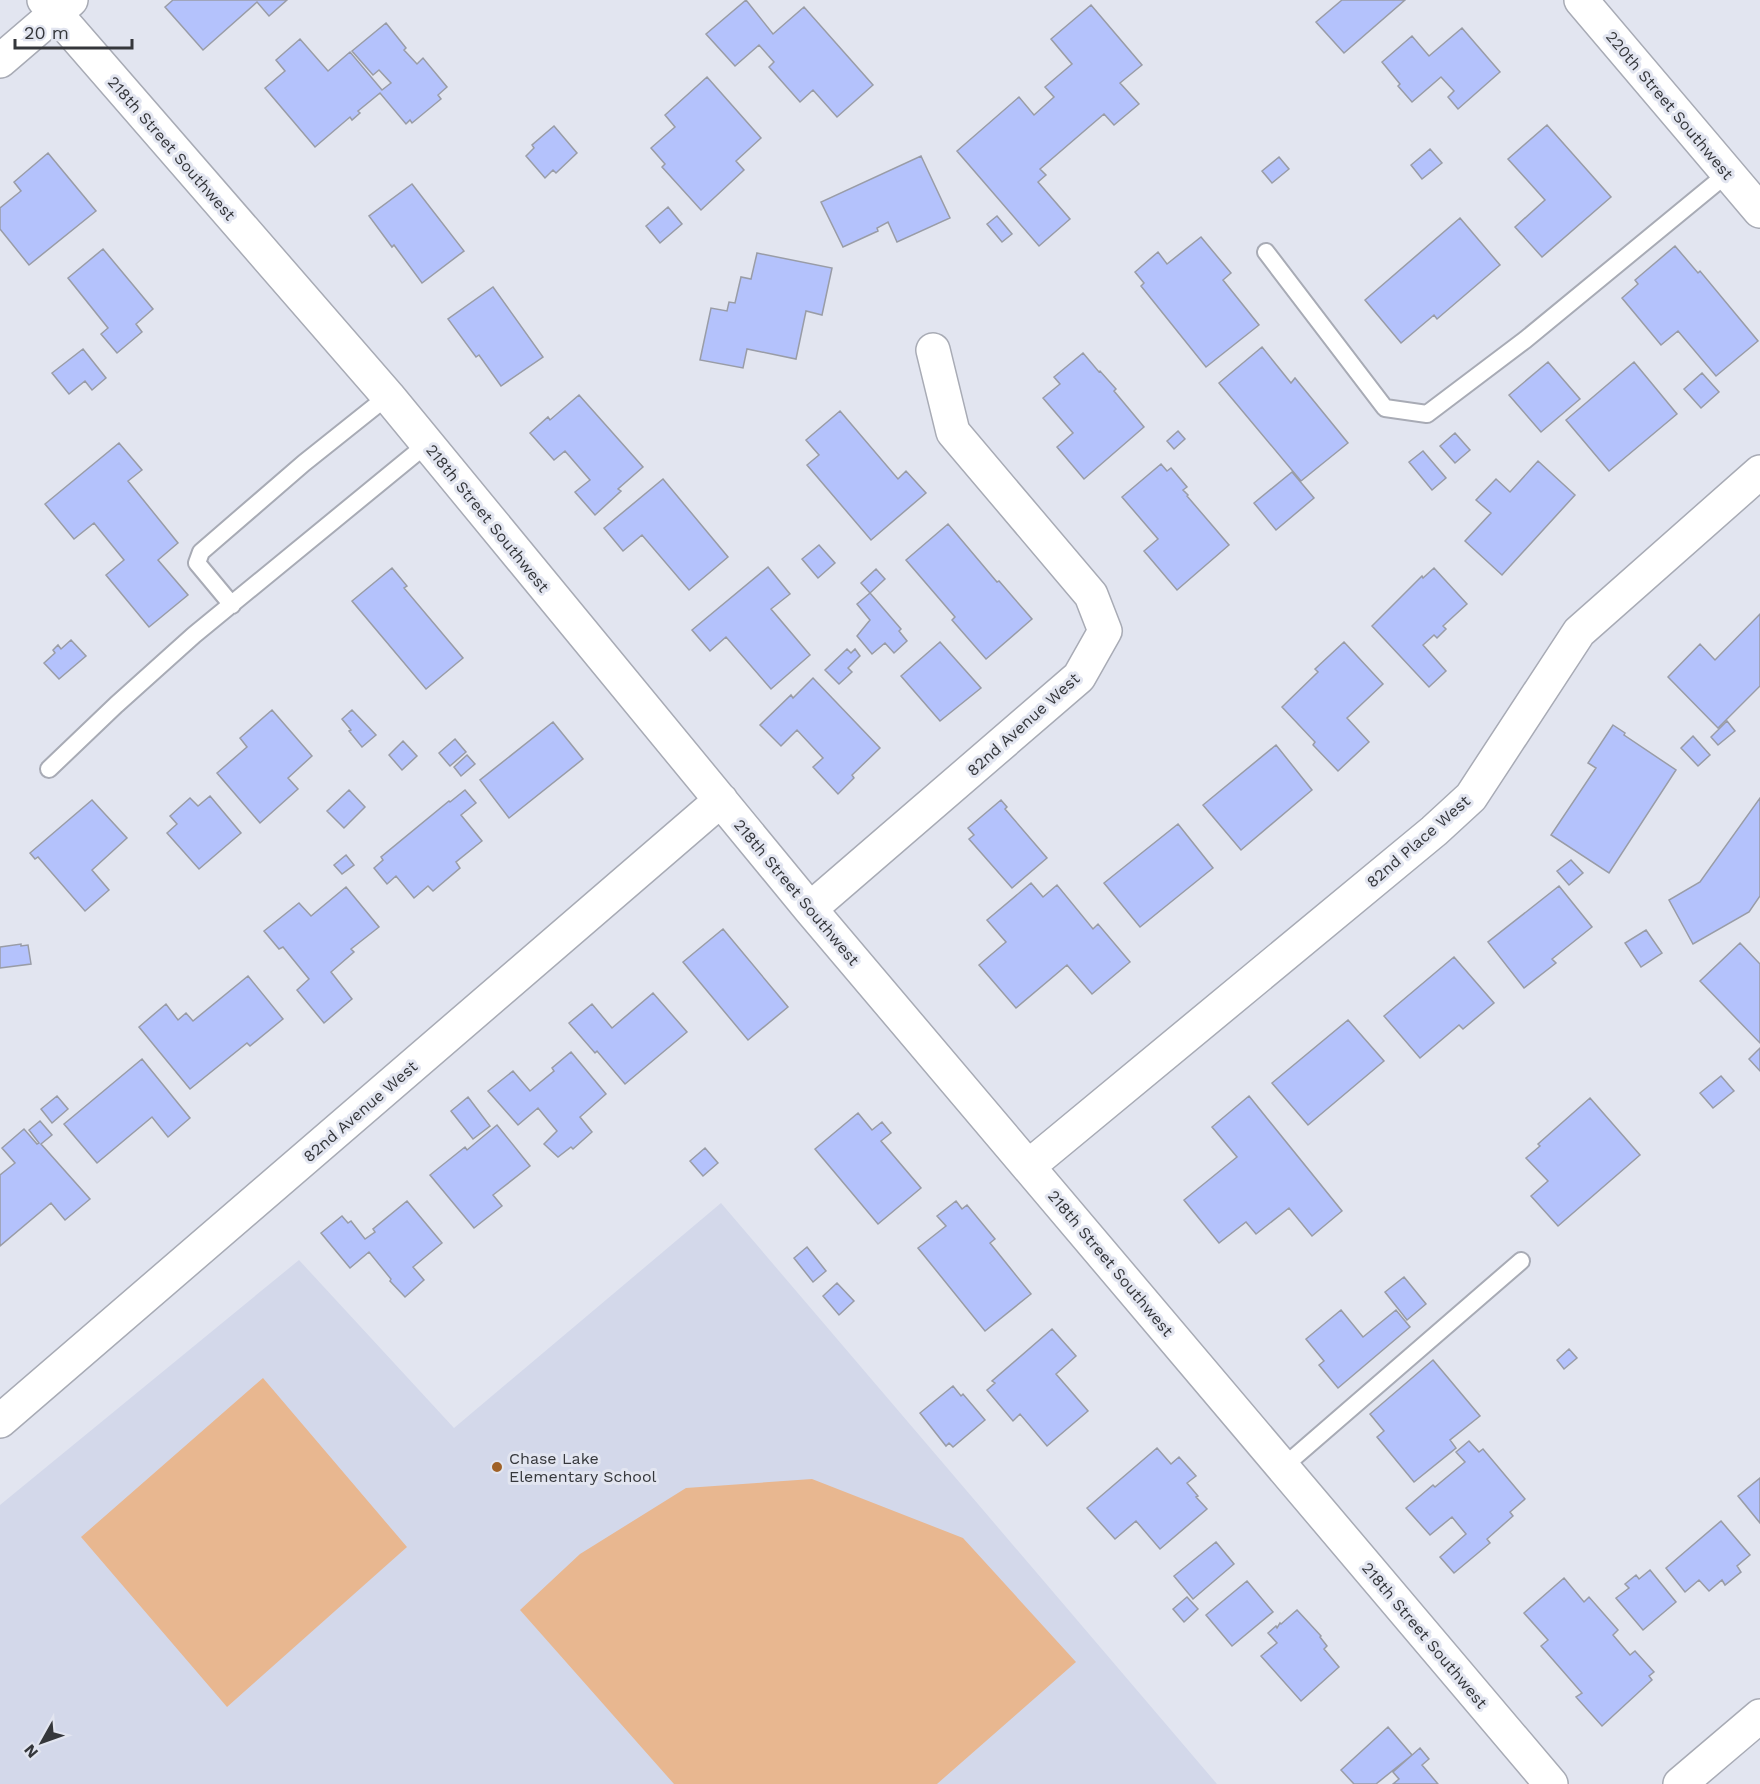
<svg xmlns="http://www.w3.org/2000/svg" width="1760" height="1784" viewBox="0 0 1760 1784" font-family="'Work Sans',sans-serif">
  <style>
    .built { fill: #d3d8ea }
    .green { fill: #e8b790 }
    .building { fill: #b4c2fc; stroke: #999ca6; stroke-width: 1.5 }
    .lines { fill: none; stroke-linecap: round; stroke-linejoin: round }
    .service-casing { stroke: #a8abb5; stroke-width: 20 }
    .minor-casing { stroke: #a8abb5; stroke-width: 36 }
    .tertiary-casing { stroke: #a8abb5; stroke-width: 36 }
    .secondary-casing { stroke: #a8abb5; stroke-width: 36 }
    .service { stroke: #fff; stroke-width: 16 }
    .minor { stroke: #fff; stroke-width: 33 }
    .tertiary { stroke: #fff; stroke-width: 33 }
    .secondary { stroke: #fff; stroke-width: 33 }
    .poi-dot { fill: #a06228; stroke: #e2e5f0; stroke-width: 2 }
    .labels { text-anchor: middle; stroke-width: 6; stroke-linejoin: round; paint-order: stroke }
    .street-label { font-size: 16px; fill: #35373b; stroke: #e2e5f0 }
    .poi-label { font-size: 16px; fill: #35373b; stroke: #e2e5f0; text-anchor: start }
  </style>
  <rect width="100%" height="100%" fill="#e2e5f0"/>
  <path class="built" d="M 721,1203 L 1217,1784 L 0,1784 L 0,1505 L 299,1260 L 454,1428 Z"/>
  <path class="green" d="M 263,1378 L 407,1547 L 227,1707 L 81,1537 Z
    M 812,1479 L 963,1538 L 1076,1662 L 937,1784 L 674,1784 L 520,1610 L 580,1554 L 686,1488 Z"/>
  <path class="building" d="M 173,0 L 287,0 L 269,16 L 257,2 L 203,50 L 165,7 Z
    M 746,0 L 773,34 L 804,7 L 873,85 L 837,117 L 813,90 L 800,102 L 769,67 L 774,62 L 759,45 L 735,66 L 706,34 Z
    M 1342,0 L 1405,0 L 1344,53 L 1316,22 Z
    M 1091,5 L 1142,65 L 1120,83 L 1139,104 L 1114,125 L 1104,114 L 1040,169 L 1046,175 L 1038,182 L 1070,219 L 1039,246 L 957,151 L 1019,97 L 1034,115 L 1054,97 L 1045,87 L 1072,64 L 1051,39 Z
    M 386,23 L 406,48 L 404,50 L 417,64 L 423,58 L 447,87 L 438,95 L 441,99 L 412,123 L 410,120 L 406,124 L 380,93 L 358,111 L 360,113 L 352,120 L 350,117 L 315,147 L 265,88 L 285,71 L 276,60 L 300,39 L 328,71 L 350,52 L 382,90 L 391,83 L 379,70 L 373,75 L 352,51 Z
    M 1462,28 L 1500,72 L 1458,109 L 1448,97 L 1454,91 L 1441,77 L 1412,102 L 1398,86 L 1400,84 L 1382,62 L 1412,36 L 1429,56 Z
    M 707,77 L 761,138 L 736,161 L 744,170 L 701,210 L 662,167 L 665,164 L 651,148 L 675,127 L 665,115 Z
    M 1547,125 L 1611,197 L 1542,257 L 1515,227 L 1545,200 L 1508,159 Z
    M 554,126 L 577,153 L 556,173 L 553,170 L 545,178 L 526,156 L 534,148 L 532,145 Z
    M 1430,149 L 1442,163 L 1422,179 L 1411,165 Z
    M 48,153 L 96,211 L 29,265 L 0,229 L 0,208 L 21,191 L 14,182 Z
    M 921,156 L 950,218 L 897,242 L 888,222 L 877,228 L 878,231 L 843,247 L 821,202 Z
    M 1279,157 L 1289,169 L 1272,183 L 1262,171 Z
    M 412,184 L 464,251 L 422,283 L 394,245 L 392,247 L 369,216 Z
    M 668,207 L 682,224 L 660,243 L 646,226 Z
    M 997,216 L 1012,234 L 1002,242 L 987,224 Z
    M 1460,218 L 1500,265 L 1437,319 L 1434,315 L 1401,343 L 1365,300 Z
    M 1201,237 L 1231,273 L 1223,280 L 1259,325 L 1206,367 L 1141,286 L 1144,283 L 1135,272 L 1158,252 L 1167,264 Z
    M 1675,246 L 1698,273 L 1700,271 L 1758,341 L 1716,376 L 1678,331 L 1661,345 L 1622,298 L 1638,284 L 1635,280 Z
    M 103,249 L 153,309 L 136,324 L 142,332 L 117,353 L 101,334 L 108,328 L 68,278 Z
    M 757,253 L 832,268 L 822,315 L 806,311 L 796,359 L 747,349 L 743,368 L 700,360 L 711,308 L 727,311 L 729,302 L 735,303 L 741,277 L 751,279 Z
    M 493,287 L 543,357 L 501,386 L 479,355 L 476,357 L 448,319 Z
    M 1262,347 L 1291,383 L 1295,378 L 1348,443 L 1301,481 L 1219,383 Z
    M 83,349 L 106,378 L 92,390 L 85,381 L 69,394 L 52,373 Z
    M 1083,353 L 1099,372 L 1100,371 L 1116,389 L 1114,391 L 1144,427 L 1084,479 L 1057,447 L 1073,433 L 1043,398 L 1060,384 L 1054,377 Z
    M 1548,362 L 1580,399 L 1541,432 L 1509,395 Z
    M 1634,362 L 1677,414 L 1609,471 L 1566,420 Z
    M 1702,373 L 1719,392 L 1701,408 L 1684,389 Z
    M 579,395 L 643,467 L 618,489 L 621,491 L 595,515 L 575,492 L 590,480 L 565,451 L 554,460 L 530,433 L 548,417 L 550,420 Z
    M 840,411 L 898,479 L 906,471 L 926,493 L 871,540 L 807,465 L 819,455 L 806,440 Z
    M 1178,431 L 1185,439 L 1174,449 L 1167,441 Z
    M 1455,433 L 1470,450 L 1455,463 L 1440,446 Z
    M 119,443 L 142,470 L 128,481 L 178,543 L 158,560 L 188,595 L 149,627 L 106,575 L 124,560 L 94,523 L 74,539 L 45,504 Z
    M 1423,451 L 1446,478 L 1432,490 L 1409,462 Z
    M 1538,461 L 1575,495 L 1502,575 L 1465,541 L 1491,513 L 1476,500 L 1496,479 L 1510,492 Z
    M 1161,464 L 1167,471 L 1171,468 L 1187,487 L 1183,490 L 1188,495 L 1187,496 L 1229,545 L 1177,590 L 1144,551 L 1158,539 L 1122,497 Z
    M 1292,472 L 1314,498 L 1276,530 L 1254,503 Z
    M 663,479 L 728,557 L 689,590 L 642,535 L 623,551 L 604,528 Z
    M 948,524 L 997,582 L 999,581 L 1032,619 L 986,659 L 952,620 L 955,617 L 906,560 Z
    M 819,545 L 835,563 L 818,578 L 802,559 Z
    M 768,567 L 790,594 L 771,609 L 810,655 L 771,689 L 726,637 L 710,651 L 692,630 Z
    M 392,568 L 407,586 L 404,588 L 463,658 L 426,689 L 352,601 Z
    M 1434,568 L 1467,604 L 1443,626 L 1446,629 L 1437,638 L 1434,635 L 1423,645 L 1446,671 L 1429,687 L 1372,626 L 1422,576 L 1423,578 Z
    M 876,569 L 885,579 L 870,593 L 861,583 Z
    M 870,593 L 901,629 L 899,631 L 907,641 L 894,653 L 885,643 L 872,654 L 857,636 L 870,620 L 857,604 Z
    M 1760,614 L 1760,686 L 1718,728 L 1668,677 L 1700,644 L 1715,660 Z
    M 71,640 L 86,656 L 59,679 L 44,663 L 55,653 L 53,650 L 58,645 L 61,649 Z
    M 940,642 L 981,688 L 940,721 L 901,676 Z
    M 1344,642 L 1383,684 L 1347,718 L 1369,742 L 1338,771 L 1313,745 L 1315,742 L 1282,707 L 1318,672 L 1315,669 Z
    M 847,649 L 851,653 L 855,649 L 860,656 L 848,668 L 852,672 L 839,684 L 825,670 Z
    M 813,678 L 880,748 L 852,775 L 854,778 L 838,794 L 813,767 L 823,758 L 797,730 L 781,746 L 760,725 L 791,695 L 793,698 Z
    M 272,710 L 312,756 L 288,778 L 298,789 L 260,823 L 217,773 L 247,747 L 240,738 Z
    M 352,710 L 376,735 L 362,747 L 349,731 L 351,730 L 342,719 Z
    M 1727,721 L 1735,731 L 1718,745 L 1711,737 Z
    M 553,722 L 583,759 L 509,818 L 480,780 Z
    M 1613,725 L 1625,733 L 1624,735 L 1676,770 L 1609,873 L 1551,835 L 1596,768 L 1588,763 Z
    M 1693,736 L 1710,755 L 1698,766 L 1681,748 Z
    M 455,739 L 466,752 L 450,766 L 439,753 Z
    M 403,741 L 417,756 L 402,770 L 389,755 Z
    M 1276,745 L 1312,790 L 1241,850 L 1203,805 Z
    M 467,755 L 475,764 L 461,776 L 454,767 Z
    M 349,790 L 365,807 L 344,828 L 327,811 Z
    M 465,790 L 476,803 L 461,815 L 482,841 L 456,862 L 460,868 L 433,891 L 428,886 L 414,898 L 396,876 L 387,884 L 374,868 L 383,860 L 381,857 L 449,801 L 450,802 Z
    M 210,796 L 241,833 L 199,869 L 167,833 L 177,824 L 170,816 L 190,798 L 198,806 Z
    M 1760,798 L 1760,896 L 1749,912 L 1693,944 L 1669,900 L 1700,882 Z
    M 92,800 L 127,838 L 92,870 L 109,890 L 85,911 L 38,857 L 35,859 L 30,853 Z
    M 1001,800 L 1007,807 L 1005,809 L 1047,858 L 1012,888 L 969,839 L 974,835 L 968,828 Z
    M 1178,824 L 1213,868 L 1140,927 L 1104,883 Z
    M 346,855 L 354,865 L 342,874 L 334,865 Z
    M 1571,860 L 1583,873 L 1569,885 L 1557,871 Z
    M 1031,883 L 1043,897 L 1057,885 L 1093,929 L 1098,924 L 1130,962 L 1092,994 L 1067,965 L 1016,1008 L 979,965 L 1006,942 L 987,920 Z
    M 1559,886 L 1592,927 L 1552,959 L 1556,963 L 1524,988 L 1488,942 Z
    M 346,887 L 379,927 L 351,949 L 354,952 L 331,972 L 352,999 L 324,1023 L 297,990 L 309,979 L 283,947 L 279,949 L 264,931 L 299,903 L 311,916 Z
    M 723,929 L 788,1007 L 748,1040 L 683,962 Z
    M 1646,930 L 1662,953 L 1641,967 L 1625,943 Z
    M 1740,943 L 1760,964 L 1760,1043 L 1700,981 Z
    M 21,944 L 21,946 L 28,945 L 31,964 L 0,968 L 0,947 Z
    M 1454,957 L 1494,1003 L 1463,1029 L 1459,1025 L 1420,1058 L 1384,1016 Z
    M 248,976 L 283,1019 L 250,1046 L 247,1043 L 190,1089 L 139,1027 L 166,1004 L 178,1020 L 186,1013 L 193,1021 Z
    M 653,993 L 687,1032 L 625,1084 L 597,1051 L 595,1053 L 569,1023 L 592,1004 L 612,1028 Z
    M 1348,1020 L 1384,1061 L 1308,1125 L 1272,1083 Z
    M 1760,1048 L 1760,1071 L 1749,1059 Z
    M 571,1052 L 606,1094 L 580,1117 L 592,1132 L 573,1149 L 571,1147 L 558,1157 L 544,1144 L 557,1131 L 538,1108 L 518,1125 L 488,1091 L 513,1071 L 530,1091 L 554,1071 L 552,1068 Z
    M 142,1059 L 190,1118 L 168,1137 L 152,1117 L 97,1163 L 64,1124 Z
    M 1721,1076 L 1734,1091 L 1713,1108 L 1700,1093 Z
    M 57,1096 L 68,1109 L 52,1123 L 41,1109 Z
    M 1249,1096 L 1342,1211 L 1312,1236 L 1289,1208 L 1256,1234 L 1246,1222 L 1219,1243 L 1184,1200 L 1237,1157 L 1212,1127 Z
    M 468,1097 L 490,1126 L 473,1139 L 451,1111 Z
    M 1590,1098 L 1640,1155 L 1558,1226 L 1531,1196 L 1548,1181 L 1526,1158 L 1540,1146 L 1538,1144 Z
    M 858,1113 L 872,1130 L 882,1122 L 891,1133 L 881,1141 L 921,1188 L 878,1224 L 815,1149 Z
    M 40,1121 L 52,1135 L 41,1144 L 90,1199 L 65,1220 L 51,1203 L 0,1246 L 0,1175 L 15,1163 L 2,1148 L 24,1129 L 37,1144 L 39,1143 L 29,1130 Z
    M 497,1125 L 530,1166 L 493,1195 L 502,1206 L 474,1228 L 430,1175 L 465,1147 L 467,1150 Z
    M 705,1148 L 718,1163 L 703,1176 L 690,1161 Z
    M 407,1201 L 442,1243 L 413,1267 L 424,1280 L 405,1297 L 390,1281 L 391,1279 L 369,1252 L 350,1268 L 321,1233 L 342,1216 L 348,1223 L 351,1221 L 365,1239 L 375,1232 L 373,1229 Z
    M 956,1201 L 962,1209 L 967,1205 L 995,1239 L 990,1243 L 1031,1294 L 985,1331 L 918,1248 L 946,1226 L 937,1216 Z
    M 807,1247 L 826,1271 L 813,1282 L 794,1258 Z
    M 1404,1277 L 1426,1304 L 1407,1320 L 1385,1292 Z
    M 837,1283 L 854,1301 L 839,1315 L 823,1296 Z
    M 1341,1310 L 1363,1337 L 1396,1310 L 1410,1327 L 1338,1388 L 1319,1365 L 1324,1361 L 1306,1339 Z
    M 1052,1329 L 1076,1356 L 1056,1374 L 1088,1411 L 1047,1446 L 1020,1414 L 1013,1421 L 987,1390 L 995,1383 L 992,1381 Z
    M 1569,1349 L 1577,1358 L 1564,1369 L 1557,1360 Z
    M 1433,1360 L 1480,1416 L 1450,1440 L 1456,1448 L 1414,1482 L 1377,1437 L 1384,1431 L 1370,1414 Z
    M 953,1386 L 961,1396 L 963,1394 L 985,1420 L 953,1447 L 949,1443 L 946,1446 L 920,1413 Z
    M 1469,1441 L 1479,1452 L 1483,1449 L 1525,1499 L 1510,1512 L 1513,1516 L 1487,1539 L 1490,1543 L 1454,1573 L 1440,1557 L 1466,1534 L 1452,1517 L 1430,1535 L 1406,1508 L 1433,1485 L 1435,1487 L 1465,1462 L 1456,1452 Z
    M 1157,1448 L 1171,1464 L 1179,1457 L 1196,1476 L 1187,1483 L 1198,1496 L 1196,1497 L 1207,1509 L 1160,1549 L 1136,1521 L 1115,1539 L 1087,1508 Z
    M 1760,1478 L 1760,1523 L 1738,1496 Z
    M 1721,1521 L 1750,1555 L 1737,1566 L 1741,1572 L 1725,1585 L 1722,1580 L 1709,1591 L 1699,1580 L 1685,1592 L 1666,1568 Z
    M 1216,1542 L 1234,1564 L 1193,1599 L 1174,1576 Z
    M 1650,1570 L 1676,1602 L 1643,1630 L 1616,1598 L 1629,1588 L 1625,1584 L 1636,1575 L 1639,1579 Z
    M 1564,1578 L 1584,1602 L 1589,1597 L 1618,1630 L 1613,1635 L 1630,1655 L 1635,1651 L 1654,1672 L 1649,1676 L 1652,1680 L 1602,1726 L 1576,1697 L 1582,1693 L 1541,1646 L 1548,1640 L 1524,1613 Z
    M 1247,1581 L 1273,1612 L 1232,1646 L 1206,1615 Z
    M 1187,1597 L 1198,1609 L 1184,1622 L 1173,1609 Z
    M 1297,1610 L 1321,1636 L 1320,1637 L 1327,1646 L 1324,1649 L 1339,1667 L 1301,1701 L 1261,1656 L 1277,1643 L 1268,1633 L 1276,1626 L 1277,1628 L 1280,1623 L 1281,1624 Z
    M 1388,1727 L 1412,1755 L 1376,1784 L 1354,1784 L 1341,1770 Z
    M 1420,1748 L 1429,1759 L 1422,1765 L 1438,1784 L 1393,1784 L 1399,1779 L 1393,1772 Z"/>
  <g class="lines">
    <g class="service-casing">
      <path id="service" d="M 1266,252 L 1385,408 L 1427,414 L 1525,340 L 1728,173
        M 232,605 L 197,563 L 201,552 L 304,463 L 388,396
        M 49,769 L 116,705 L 194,635 L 427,444
        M 1283,1467 L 1521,1261"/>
    </g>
    <g class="minor-casing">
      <path id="minor" d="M 44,0 L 388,396 L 810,909 L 1551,1784
        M 810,909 L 1079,677 L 1105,631 L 1091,595 L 953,432 L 933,350
        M 1029,1166 L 1434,831 L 1471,797 L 1579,632 L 1760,472
        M 0,1421 L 721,800"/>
    </g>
    <g class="tertiary-casing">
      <path id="tertiary" d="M 0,61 L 71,0
        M 1680,1784 L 1760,1716"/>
    </g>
    <g class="secondary-casing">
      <path id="secondary" d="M 1581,0 L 1760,211"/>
    </g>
    <use href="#service" class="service"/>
    <use href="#minor" class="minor"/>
    <use href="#tertiary" class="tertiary"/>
    <use href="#secondary" class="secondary"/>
  </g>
  <circle class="poi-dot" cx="497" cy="1467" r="6"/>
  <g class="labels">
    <g class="street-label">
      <text transform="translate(1670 105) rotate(50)" y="6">220th Street Southwest</text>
      <text transform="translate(172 148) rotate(49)" y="6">218th Street Southwest</text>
      <text transform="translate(488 518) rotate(51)" y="6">218th Street Southwest</text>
      <text transform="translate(1023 724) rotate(-42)" y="6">82nd Avenue West</text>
      <text transform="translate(1418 841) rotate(-41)" y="6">82nd Place West</text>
      <text transform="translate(797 892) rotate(50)" y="6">218th Street Southwest</text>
      <text transform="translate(360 1111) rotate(-41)" y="6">82nd Avenue West</text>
      <text transform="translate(1111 1263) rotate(50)" y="6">218th Street Southwest</text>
      <text transform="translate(1425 1635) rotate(50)" y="6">218th Street Southwest</text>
    </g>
    <g class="poi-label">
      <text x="509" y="1464">Chase Lake<tspan x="509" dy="18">Elementary School</tspan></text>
    </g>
  </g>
  <g transform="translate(42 1742) rotate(230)" stroke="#e2e5f0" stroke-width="4.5" paint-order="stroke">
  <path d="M0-4.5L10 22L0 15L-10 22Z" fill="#35373b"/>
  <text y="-9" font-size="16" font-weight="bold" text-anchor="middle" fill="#35373b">N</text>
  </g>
  <path d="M15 39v9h117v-9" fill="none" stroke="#35373b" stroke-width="3"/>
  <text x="24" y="39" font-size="18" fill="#35373b" stroke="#e2e5f0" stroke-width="4.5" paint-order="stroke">20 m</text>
</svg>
